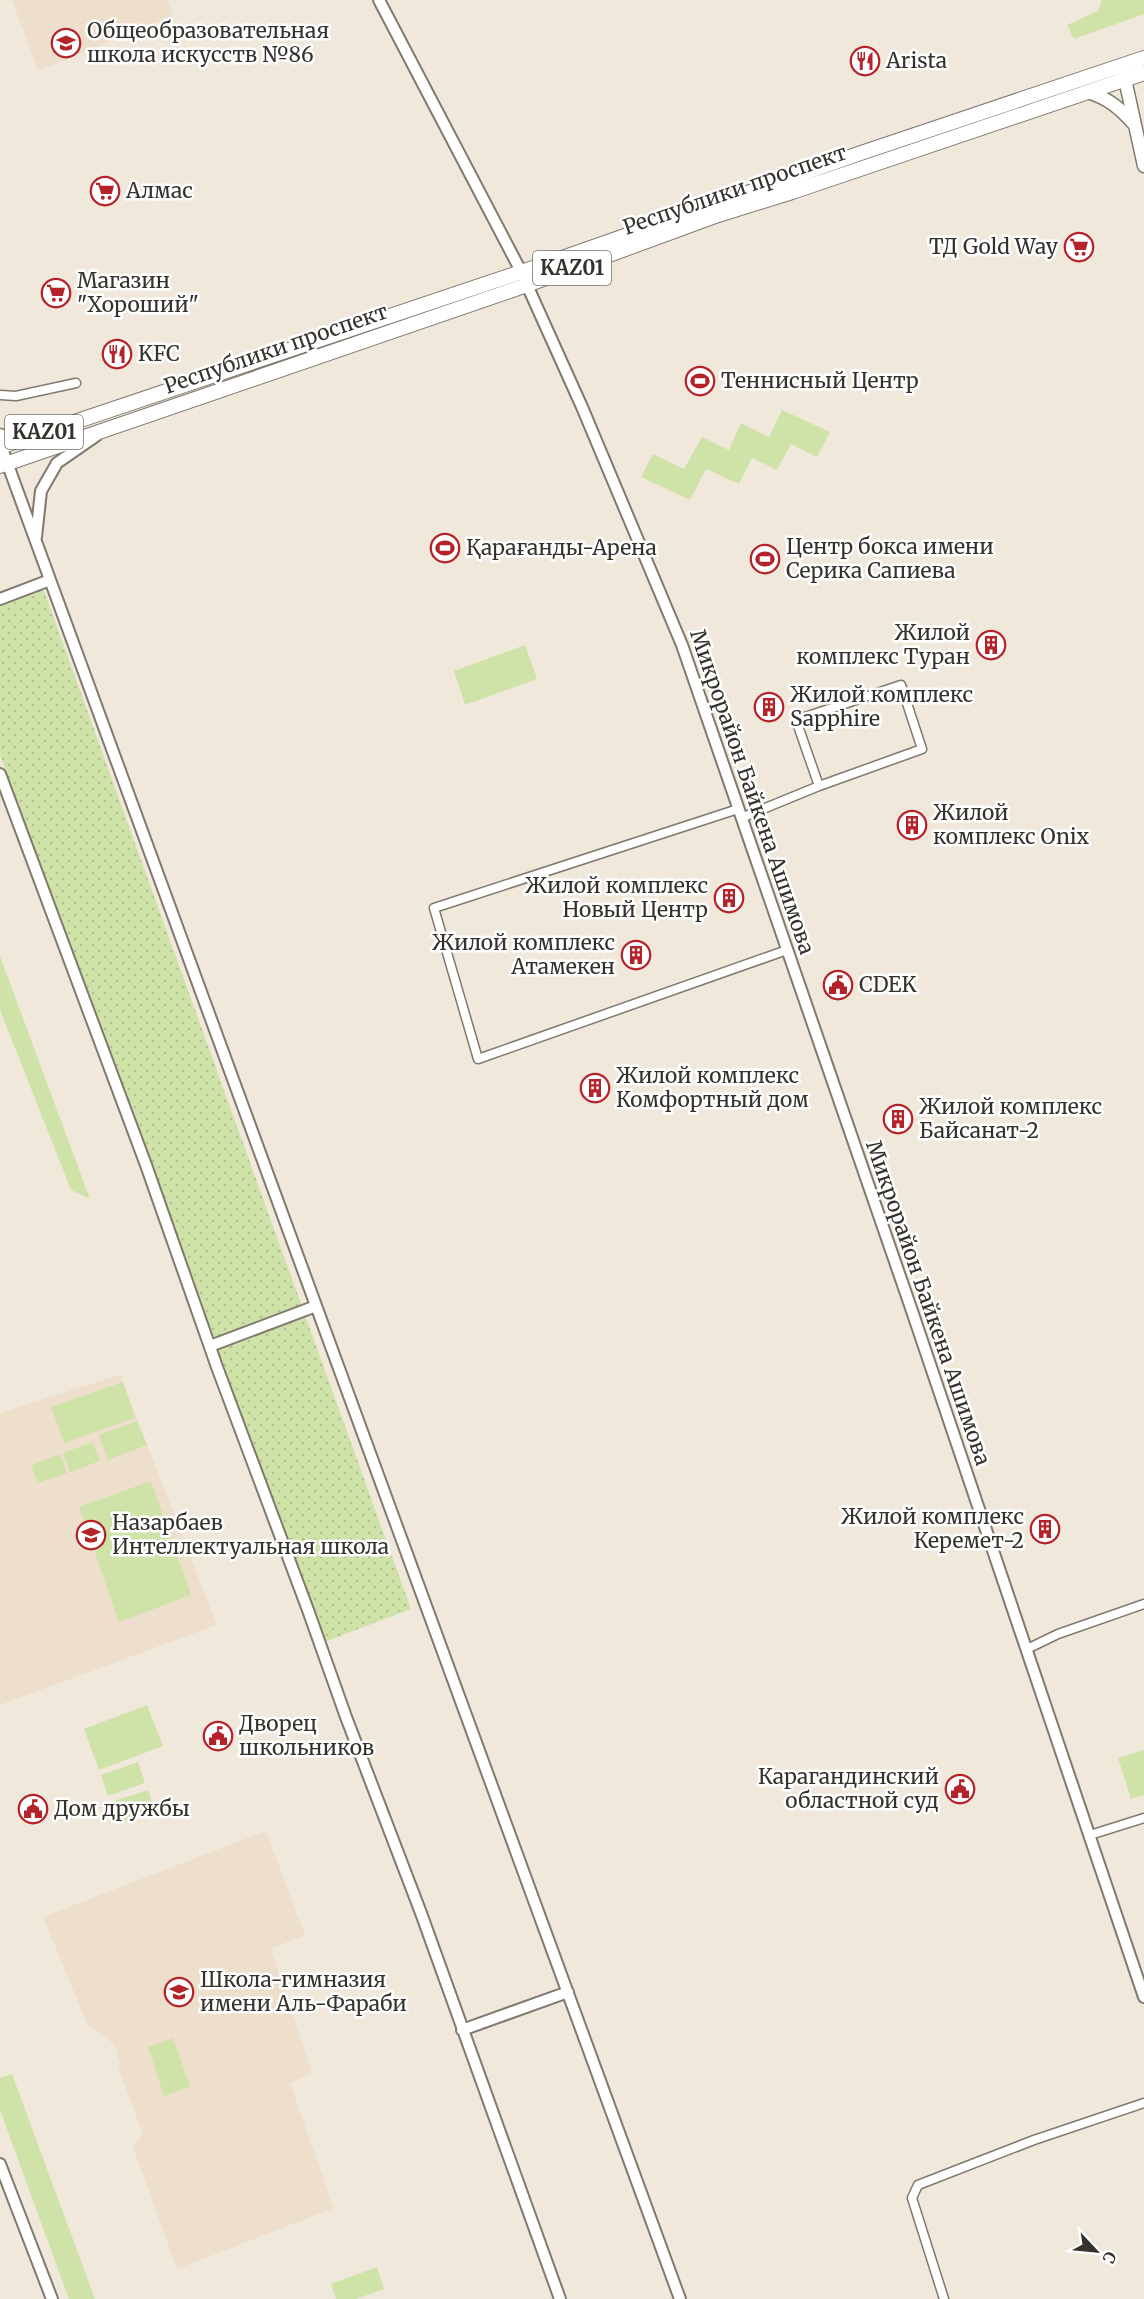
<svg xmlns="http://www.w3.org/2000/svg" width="1144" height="2299" viewBox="0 0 1144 2299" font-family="Merriweather,serif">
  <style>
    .built { fill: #eddfcc }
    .green { fill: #cfe3a8 }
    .park { fill: url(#park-dots) }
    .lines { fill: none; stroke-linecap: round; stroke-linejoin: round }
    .minor-casing { stroke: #81796e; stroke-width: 11 }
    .tertiary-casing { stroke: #81796e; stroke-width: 14 }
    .secondary-casing { stroke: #81796e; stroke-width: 14 }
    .primary-casing { stroke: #81796e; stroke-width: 15 }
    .trunk-casing { stroke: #81796e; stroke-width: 16 }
    .minor { stroke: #fff; stroke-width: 8 }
    .tertiary { stroke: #fff; stroke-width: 10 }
    .secondary { stroke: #fff; stroke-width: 10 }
    .primary { stroke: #fff; stroke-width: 12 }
    .trunk { stroke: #fff; stroke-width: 14 }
    .labels { text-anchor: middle; stroke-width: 5; stroke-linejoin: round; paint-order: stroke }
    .shield { fill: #fff; stroke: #72706c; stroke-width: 1.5 }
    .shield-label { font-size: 20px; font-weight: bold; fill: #35322d }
    .poi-label { font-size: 21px; fill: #35322d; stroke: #fff; text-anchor: start }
    .street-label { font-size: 21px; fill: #35322d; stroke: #fff }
  </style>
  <defs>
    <pattern id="park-dots" width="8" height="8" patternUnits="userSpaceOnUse" patternTransform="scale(1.5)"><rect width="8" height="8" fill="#cfe3a8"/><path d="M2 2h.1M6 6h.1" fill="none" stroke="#b2c391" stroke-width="1.8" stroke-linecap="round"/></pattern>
  </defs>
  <rect width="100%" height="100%" fill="#f1e8dc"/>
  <path class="built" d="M 12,0 L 167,0 L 173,15 L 38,71 Z
    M 122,1374 L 123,1382 L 217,1625 L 0,1705 L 0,1413 Z
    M 266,1831 L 305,1935 L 271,1949 L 312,2073 L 290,2083 L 334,2208 L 177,2269 L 133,2147 L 143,2134 L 118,2067 L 121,2065 L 114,2044 L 88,2026 L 43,1917 Z"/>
  <path class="green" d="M 1102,0 L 1144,0 L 1144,14 L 1074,39 L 1067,25 L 1098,11 Z
    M 782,410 L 830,432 L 817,457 L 791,444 L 777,470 L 752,458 L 739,484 L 706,469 L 690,500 L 641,477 L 653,454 L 684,469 L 702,437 L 729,450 L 741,423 L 769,437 Z
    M 525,645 L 537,679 L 465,705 L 454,671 Z
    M 0,956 L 90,1199 L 71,1190 L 0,1010 Z
    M 123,1382 L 135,1418 L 64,1443 L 51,1407 Z
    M 137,1421 L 147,1445 L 108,1460 L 99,1435 Z
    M 93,1442 L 100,1461 L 70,1472 L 63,1453 Z
    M 60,1454 L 67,1473 L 38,1483 L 31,1465 Z
    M 151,1481 L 191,1595 L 119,1622 L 79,1507 Z
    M 147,1705 L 163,1746 L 99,1770 L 84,1729 Z
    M 1144,1750 L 1144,1795 L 1131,1799 L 1118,1758 Z
    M 138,1762 L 145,1783 L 108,1796 L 101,1775 Z
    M 148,1790 L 155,1810 L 118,1823 L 111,1802 Z
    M 173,2038 L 190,2087 L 164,2096 L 148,2047 Z
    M 12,2074 L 95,2299 L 69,2299 L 0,2110 L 0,2078 Z
    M 377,2267 L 384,2289 L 356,2299 L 336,2299 L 331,2284 Z"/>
  <path class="park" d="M 43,588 L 411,1609 L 324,1642 L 0,755 L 0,602 Z"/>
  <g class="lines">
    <g class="minor-casing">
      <path id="minor" d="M 0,395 L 16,396 L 76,383
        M 738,809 L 434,908 L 478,1059 L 787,950
        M 741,818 L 819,786 L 922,749 L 901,685 L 796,720 L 819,786
        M 1027,1649 L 1058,1634 L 1144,1604
        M 1090,1835 L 1144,1818
        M 944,2299 L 912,2198 L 918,2185 L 1034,2140 L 1144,2103"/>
    </g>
    <g class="tertiary-casing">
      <path id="tertiary" d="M 527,285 L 582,407 L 682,645 L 912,1311 L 1144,1997
        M 0,2164 L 52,2299"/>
    </g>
    <g class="secondary-casing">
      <path id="secondary" d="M 379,0 L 525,279
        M 1,446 L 680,2299
        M 36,537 L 41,491 L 57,463 L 96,436
        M 0,599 L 50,580
        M 0,774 L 146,1165 L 217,1367 L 308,1610 L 346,1717 L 421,1913 L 560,2299
        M 210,1346 L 316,1306
        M 462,2030 L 568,1992"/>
    </g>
    <g class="primary-casing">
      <path id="primary" d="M 1123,70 L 1144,166
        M 1088,92 C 1107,98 1119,107 1133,123
        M 0,435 L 16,441"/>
    </g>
    <g class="trunk-casing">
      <path id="trunk" d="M 0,447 L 545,264 L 861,153 L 1144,58
        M 0,466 L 527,285 L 718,215 L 792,192 L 1144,73"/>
    </g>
    <use href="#minor" class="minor"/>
    <use href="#tertiary" class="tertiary"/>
    <use href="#secondary" class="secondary"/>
    <use href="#primary" class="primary"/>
    <use href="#trunk" class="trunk"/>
  </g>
  <defs>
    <g id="school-ring" transform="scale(1.5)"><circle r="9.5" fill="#fff" stroke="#b42329" stroke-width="1.5"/><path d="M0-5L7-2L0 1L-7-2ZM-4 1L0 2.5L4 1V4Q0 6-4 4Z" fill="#b42329"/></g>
    <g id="restaurant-ring" transform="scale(1.5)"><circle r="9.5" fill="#fff" stroke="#b42329" stroke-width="1.5"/><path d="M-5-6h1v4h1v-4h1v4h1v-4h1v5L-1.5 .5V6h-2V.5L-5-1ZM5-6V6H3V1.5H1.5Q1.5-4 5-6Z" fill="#b42329"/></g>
    <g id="supermarket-ring" transform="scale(1.5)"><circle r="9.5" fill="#fff" stroke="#b42329" stroke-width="1.5"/><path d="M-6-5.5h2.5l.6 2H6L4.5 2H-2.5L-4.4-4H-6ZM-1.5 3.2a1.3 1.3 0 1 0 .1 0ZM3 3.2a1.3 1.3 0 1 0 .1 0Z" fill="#b42329"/></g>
    <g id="stadium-ring" transform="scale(1.5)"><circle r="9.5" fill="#fff" stroke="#b42329" stroke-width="1.5"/><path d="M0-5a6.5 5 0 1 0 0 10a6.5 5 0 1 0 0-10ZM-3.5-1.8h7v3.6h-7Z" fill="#b42329"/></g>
    <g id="building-ring" transform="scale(1.5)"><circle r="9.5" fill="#fff" stroke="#b42329" stroke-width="1.5"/><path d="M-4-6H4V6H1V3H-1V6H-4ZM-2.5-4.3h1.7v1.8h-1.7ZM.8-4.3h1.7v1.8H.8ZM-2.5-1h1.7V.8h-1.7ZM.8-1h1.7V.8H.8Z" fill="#b42329"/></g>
    <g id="civic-ring" transform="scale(1.5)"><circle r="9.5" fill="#fff" stroke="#b42329" stroke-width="1.5"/><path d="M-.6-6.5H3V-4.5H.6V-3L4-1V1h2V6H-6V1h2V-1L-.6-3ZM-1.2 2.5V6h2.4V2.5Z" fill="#b42329"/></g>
  </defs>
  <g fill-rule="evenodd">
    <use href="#school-ring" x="66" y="43"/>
    <use href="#restaurant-ring" x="865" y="61"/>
    <use href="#supermarket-ring" x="105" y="191"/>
    <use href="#supermarket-ring" x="1079" y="247"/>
    <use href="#supermarket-ring" x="56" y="293"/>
    <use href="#restaurant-ring" x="117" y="354"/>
    <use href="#stadium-ring" x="700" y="381"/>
    <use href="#stadium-ring" x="445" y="548"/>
    <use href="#stadium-ring" x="765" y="559"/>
    <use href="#building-ring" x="991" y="645"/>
    <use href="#building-ring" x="769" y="707"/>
    <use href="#building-ring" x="912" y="825"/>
    <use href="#building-ring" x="729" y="898"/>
    <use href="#building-ring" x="636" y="955"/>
    <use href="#civic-ring" x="838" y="985"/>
    <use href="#building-ring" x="595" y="1088"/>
    <use href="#building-ring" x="898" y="1119"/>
    <use href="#building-ring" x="1045" y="1529"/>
    <use href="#school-ring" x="91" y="1535"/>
    <use href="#civic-ring" x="218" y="1736"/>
    <use href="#civic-ring" x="960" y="1789"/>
    <use href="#civic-ring" x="33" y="1809"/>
    <use href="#school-ring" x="179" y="1992"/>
  </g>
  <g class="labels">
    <g class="shield">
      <rect x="533" y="251" width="78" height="34" rx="4.5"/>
      <rect x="5" y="415" width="78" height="34" rx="4.5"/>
    </g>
    <g class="shield-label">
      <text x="572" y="275">KАZ01</text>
      <text x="44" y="439">KАZ01</text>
    </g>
    <g class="poi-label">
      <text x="87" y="38">Общеобразовательная<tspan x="87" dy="24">школа искусств №86</tspan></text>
      <text x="886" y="68">Arista</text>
      <text x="126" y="198">Алмас</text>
      <text x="1058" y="254" text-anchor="end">ТД Gold Way</text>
      <text x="77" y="288">Магазин<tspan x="77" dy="24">"Хороший"</tspan></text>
      <text x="138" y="361">KFC</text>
      <text x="721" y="388">Теннисный Центр</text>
      <text x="786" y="554">Центр бокса имени<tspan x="786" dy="24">Серика Сапиева</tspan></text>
      <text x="466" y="555">Қарағанды-Арена</text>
      <text x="970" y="640" text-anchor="end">Жилой<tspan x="970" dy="24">комплекс Туран</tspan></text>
      <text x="790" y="702">Жилой комплекс<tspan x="790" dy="24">Sapphire</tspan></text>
      <text x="933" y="820">Жилой<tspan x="933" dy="24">комплекс Onix</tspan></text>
      <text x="708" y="893" text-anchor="end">Жилой комплекс<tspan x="708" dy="24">Новый Центр</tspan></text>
      <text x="615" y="950" text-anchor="end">Жилой комплекс<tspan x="615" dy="24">Атамекен</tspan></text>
      <text x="859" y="992">CDEK</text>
      <text x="616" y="1083">Жилой комплекс<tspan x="616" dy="24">Комфортный дом</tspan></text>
      <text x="919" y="1114">Жилой комплекс<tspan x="919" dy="24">Байсанат-2</tspan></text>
      <text x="1024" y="1524" text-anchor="end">Жилой комплекс<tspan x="1024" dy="24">Керемет-2</tspan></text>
      <text x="112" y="1530">Назарбаев<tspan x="112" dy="24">Интеллектуальная школа</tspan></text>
      <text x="239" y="1731">Дворец<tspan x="239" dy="24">школьников</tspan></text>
      <text x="939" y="1784" text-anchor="end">Карагандинский<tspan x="939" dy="24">областной суд</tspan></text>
      <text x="54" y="1816">Дом дружбы</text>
      <text x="200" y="1987">Школа-гимназия<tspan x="200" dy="24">имени Аль-Фараби</tspan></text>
    </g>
    <g class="street-label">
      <text transform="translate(735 190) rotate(-19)" y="7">Республики проспект</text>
      <text transform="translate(276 349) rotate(-19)" y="7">Республики проспект</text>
      <text transform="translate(752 792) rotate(71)" y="7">Микрорайон Байкена Ашимова</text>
      <text transform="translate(928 1303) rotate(71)" y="7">Микрорайон Байкена Ашимова</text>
    </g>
  </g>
  <g transform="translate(1096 2251) rotate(116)" stroke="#ffffff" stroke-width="4.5" paint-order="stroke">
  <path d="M0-4.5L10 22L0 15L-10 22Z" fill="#35322d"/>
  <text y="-9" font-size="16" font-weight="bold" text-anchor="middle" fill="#35322d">С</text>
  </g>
</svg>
